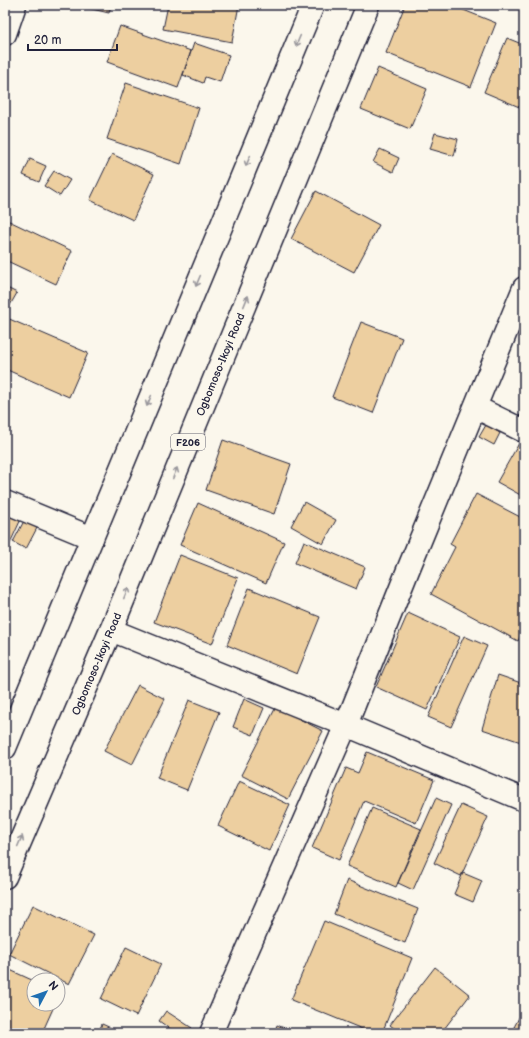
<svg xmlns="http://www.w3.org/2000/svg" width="529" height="1038" viewBox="0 0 529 1038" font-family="'Balsamiq Sans',sans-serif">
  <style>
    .building { fill: #edcfa0; stroke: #22223b }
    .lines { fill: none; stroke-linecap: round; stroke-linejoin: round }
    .minor-casing { stroke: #22223b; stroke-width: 25 }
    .primary-casing { stroke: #22223b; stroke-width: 25 }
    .minor { stroke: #fbf7ec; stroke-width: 22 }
    .primary { stroke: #fbf7ec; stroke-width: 22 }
    .oneway { stroke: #99979c }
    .labels { text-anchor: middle; stroke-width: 3.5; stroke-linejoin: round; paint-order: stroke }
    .shield { fill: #fbf7ec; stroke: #636270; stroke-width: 1 }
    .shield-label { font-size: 10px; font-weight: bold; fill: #22223b }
    .street-label { font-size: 11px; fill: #22223b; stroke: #fbf7ec }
  </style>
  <rect width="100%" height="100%" fill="#fbf7ec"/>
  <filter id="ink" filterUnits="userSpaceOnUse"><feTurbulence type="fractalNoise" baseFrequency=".025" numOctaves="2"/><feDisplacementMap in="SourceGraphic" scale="8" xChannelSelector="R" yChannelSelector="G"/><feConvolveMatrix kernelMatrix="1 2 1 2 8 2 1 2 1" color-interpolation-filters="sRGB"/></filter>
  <g filter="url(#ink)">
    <path class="building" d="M 75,5 L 111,5 L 109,13 Z
      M 168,5 L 239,5 L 232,42 L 163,29 Z
      M 405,5 L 451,5 L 496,23 L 471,87 L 386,53 Z
      M 120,26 L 191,51 L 178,88 L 107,62 Z
      M 507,38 L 524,45 L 524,109 L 484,92 Z
      M 194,43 L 229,55 L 220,82 L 205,77 L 203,83 L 183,75 Z
      M 378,68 L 427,89 L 410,129 L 361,109 Z
      M 126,83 L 199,108 L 181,164 L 107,139 Z
      M 435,133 L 458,139 L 454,156 L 430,149 Z
      M 380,149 L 399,158 L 393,172 L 373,162 Z
      M 112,154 L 154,174 L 133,220 L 90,200 Z
      M 30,159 L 46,166 L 39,182 L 23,175 Z
      M 54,171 L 70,180 L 60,196 L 44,186 Z
      M 316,191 L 379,225 L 354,272 L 291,239 Z
      M 5,219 L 72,251 L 56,284 L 5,260 Z
      M 5,287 L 17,293 L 5,314 Z
      M 7,318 L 88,353 L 69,397 L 5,369 L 5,323 Z
      M 361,322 L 402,338 L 373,413 L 332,397 Z
      M 486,425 L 500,433 L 494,445 L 479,437 Z
      M 522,438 L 524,439 L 524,497 L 497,482 Z
      M 223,440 L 291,464 L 274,514 L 206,490 Z
      M 476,494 L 524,519 L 524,629 L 518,641 L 431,594 L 455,547 L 450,544 Z
      M 304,502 L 336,520 L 323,544 L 291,526 Z
      M 198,503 L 284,542 L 266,583 L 180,545 Z
      M 5,511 L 21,519 L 5,554 Z
      M 25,519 L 38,526 L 26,549 L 13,542 Z
      M 304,541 L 365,567 L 356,589 L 295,563 Z
      M 180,555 L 238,578 L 212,644 L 154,622 Z
      M 249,588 L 320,617 L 297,674 L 227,645 Z
      M 408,613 L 460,637 L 427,710 L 376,687 Z
      M 464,636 L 487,646 L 451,727 L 428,717 Z
      M 498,675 L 524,684 L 524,743 L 482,729 Z
      M 138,685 L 165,699 L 132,765 L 104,751 Z
      M 244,699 L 264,708 L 253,735 L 233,727 Z
      M 189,700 L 219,712 L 187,790 L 157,778 Z
      M 276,707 L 323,731 L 288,799 L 241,775 Z
      M 367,752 L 434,780 L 416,823 L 364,801 L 339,860 L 312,848 L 346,768 L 358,773 Z
      M 239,781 L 290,805 L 269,851 L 218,826 Z
      M 436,798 L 451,805 L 413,890 L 398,883 Z
      M 461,805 L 488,817 L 461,876 L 434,863 Z
      M 372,808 L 421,829 L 396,887 L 347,866 Z
      M 463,873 L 482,881 L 473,902 L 454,894 Z
      M 347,880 L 418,909 L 405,943 L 334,914 Z
      M 33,905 L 94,935 L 69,984 L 9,954 Z
      M 324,921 L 412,958 L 382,1033 L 372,1033 L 291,1000 Z
      M 126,947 L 161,964 L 136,1016 L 101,999 Z
      M 435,967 L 470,995 L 441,1033 L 400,1033 L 390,1025 Z
      M 10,970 L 34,981 L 34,1004 L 55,1004 L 42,1033 L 20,1033 L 5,1026 L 5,1013 L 6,1009 L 5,1009 L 5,980 Z
      M 524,1008 L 524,1033 L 511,1033 Z
      M 166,1011 L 192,1028 L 189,1033 L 176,1033 L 159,1021 Z
      M 102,1024 L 122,1033 L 98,1033 Z
      M 277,1025 L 296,1033 L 274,1033 Z"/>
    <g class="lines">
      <g class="minor-casing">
        <path id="minor" d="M 5,34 L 15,5
          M 475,407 L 524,431
          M 5,502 L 92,538
          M 111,630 L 346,725 L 524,800
          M 211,1033 L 346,725 L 408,570 L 524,288"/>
      </g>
      <g class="primary-casing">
        <g id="primary">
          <path d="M 5,748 L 313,5"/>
          <path id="s1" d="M 5,877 L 111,630 L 368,5"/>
        </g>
      </g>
      <use href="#minor" class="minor"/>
      <use href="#primary" class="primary"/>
    </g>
    <defs><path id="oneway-shaft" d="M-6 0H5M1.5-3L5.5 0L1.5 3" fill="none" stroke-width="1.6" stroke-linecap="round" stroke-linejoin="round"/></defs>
    <g class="oneway">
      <use href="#oneway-shaft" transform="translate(298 41) rotate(113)"/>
      <use href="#oneway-shaft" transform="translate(248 161) rotate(113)"/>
      <use href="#oneway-shaft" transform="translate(198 281) rotate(113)"/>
      <use href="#oneway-shaft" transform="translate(246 301) rotate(-68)"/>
      <use href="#oneway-shaft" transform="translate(149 401) rotate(113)"/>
      <use href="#oneway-shaft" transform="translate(175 473) rotate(-68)"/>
      <use href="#oneway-shaft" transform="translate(126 593) rotate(-68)"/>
      <use href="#oneway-shaft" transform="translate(20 841) rotate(-67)"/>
    </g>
  </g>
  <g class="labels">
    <rect class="shield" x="171" y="434" width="34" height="16" rx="3"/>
    <g class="shield-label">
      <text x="188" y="446">F206</text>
    </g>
    <g class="street-label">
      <text dy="4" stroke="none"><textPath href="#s1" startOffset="556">Ogbomoso-Ikoyi Road</textPath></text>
      <text dy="4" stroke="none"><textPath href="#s1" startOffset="232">Ogbomoso-Ikoyi Road</textPath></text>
    </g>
  </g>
  <rect width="529" height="1038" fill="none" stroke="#fbf7ec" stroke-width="20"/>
  <rect x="10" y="10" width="509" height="1018" fill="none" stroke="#22223b" stroke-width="1.5" filter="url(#ink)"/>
  <g transform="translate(46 992) rotate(49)"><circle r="19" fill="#fbf7ec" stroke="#a4a2a5"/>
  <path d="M0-3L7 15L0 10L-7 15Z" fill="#1f6fb2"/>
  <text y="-6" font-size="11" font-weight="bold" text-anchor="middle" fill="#22223b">N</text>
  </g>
  <path d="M28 44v6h89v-6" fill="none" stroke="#22223b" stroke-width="2"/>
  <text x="34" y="44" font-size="12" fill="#22223b" stroke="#fbf7ec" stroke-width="3" paint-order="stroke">20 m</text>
</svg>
